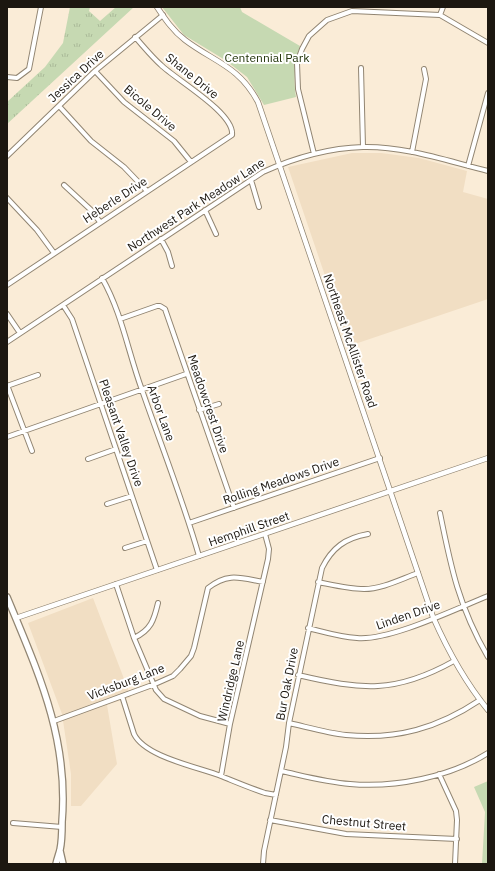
<svg xmlns="http://www.w3.org/2000/svg" width="495" height="871" viewBox="0 0 495 871" font-family="'IBM Plex Sans',sans-serif">
  <style>
    .built { fill: #f1dec3 }
    .grass { fill: url(#grass-tufts) }
    .park { fill: #c6d9b2 }
    .lines { fill: none; stroke-linecap: round; stroke-linejoin: round }
    .minor-casing { stroke: #918572; stroke-width: 6 }
    .tertiary-casing { stroke: #918572; stroke-width: 6 }
    .secondary-casing { stroke: #918572; stroke-width: 8 }
    .minor { stroke: #fff; stroke-width: 4 }
    .tertiary { stroke: #fff; stroke-width: 4.5 }
    .secondary { stroke: #fff; stroke-width: 5.5 }
    .labels { text-anchor: middle; stroke-width: 4; stroke-linejoin: round; paint-order: stroke }
    .park-label { font-size: 12px; fill: #23350b; stroke: #fff }
    .street-label { font-size: 12px; fill: #1c1710; stroke: #fff }
  </style>
  <defs>
    <pattern id="grass-tufts" width="24" height="20" patternUnits="userSpaceOnUse"><rect width="24" height="20" fill="#c6d9b2"/><path d="M3 7l-1-3M5 7V3M7 7l1-3M15 17l-1-3M17 17v-4M19 17l1-3" fill="none" stroke="#aaba98"/></pattern>
  </defs>
  <rect width="100%" height="100%" fill="#faecd7"/>
  <path class="built" d="M 352,153 L 381,153 L 419,158 L 467,171 L 463,192 L 488,199 L 488,299 L 349,346 L 288,167 Z
    M 93,598 L 131,697 L 107,705 L 117,764 L 81,806 L 71,806 L 71,774 L 62,714 L 28,623 Z"/>
  <path class="grass" d="M 70,7 L 90,7 L 89,11 L 100,21 L 116,7 L 134,7 L 7,124 L 7,102 L 45,67 L 63,43 Z"/>
  <path class="park" d="M 162,7 L 240,7 L 242,12 L 300,46 C 295,63 293,79 296,97 L 264,105 L 247,77 L 225,60 L 184,35 Z
    M 488,781 L 488,864 L 482,864 L 485,812 L 474,787 Z"/>
  <g class="lines">
    <g class="minor-casing">
      <path id="minor" d="M 440,15 L 443,7
        M 361,68 L 363,147
        M 95,71 L 124,102 L 174,141 L 191,162
        M 7,77 L 17,78 L 29,69 L 41,7
        M 59,106 L 91,141 L 124,167 L 147,191
        M 412,152 L 426,79 L 424,69
        M 314,154 L 298,89 L 297,63 L 302,49 L 309,36 L 327,20 L 352,11 L 440,15 L 488,43
        M 7,156 L 95,71 L 163,15
        M 468,166 L 488,93
        M 251,180 L 259,207
        M 64,185 L 91,210 L 100,222
        M 7,198 L 37,230 L 54,253
        M 205,210 L 216,234
        M 161,239 L 168,252 L 172,266
        M 102,278 C 122,313 128,352 142,390 C 161,445 183,500 199,556
        M 7,285 L 232,135 C 235,113 175,79 161,65 C 152,57 144,47 135,37
        M 63,305 L 72,319 L 157,570
        M 7,314 L 20,333
        M 120,319 L 157,306 L 160,306 L 165,309 L 234,508
        M 7,342 L 263,172 C 294,158 328,148 363,147 C 405,146 447,161 488,171
        M 7,385 L 32,451
        M 7,386 L 38,375
        M 199,410 L 219,404
        M 7,437 L 186,374
        M 88,459 L 116,449
        M 107,504 L 132,496
        M 440,513 C 451,568 459,607 488,657
        M 189,523 L 380,458
        M 125,548 L 147,541
        M 318,582 C 333,585 349,589 364,589 C 382,589 401,579 418,573
        M 116,584 L 134,638 L 156,690 L 164,699 L 200,716 L 230,724
        M 308,628 C 324,632 340,637 357,638 C 390,641 455,609 488,596
        M 134,638 C 151,630 154,620 158,603
        M 298,675 C 362,690 395,694 454,661
        M 122,696 L 134,734 C 145,757 198,767 221,776 C 236,782 250,788 265,793 L 276,795
        M 54,721 L 155,684 L 173,676 L 180,669 L 191,656 L 194,648 L 208,588 C 228,572 241,578 263,582
        M 289,723 C 307,727 327,733 346,735 C 397,740 438,728 480,700
        M 281,771 C 304,776 326,782 350,784 C 395,788 450,777 488,753
        M 439,774 L 456,811 L 457,820 L 455,864
        M 221,776 L 230,724 L 268,559 L 269,549 L 265,534
        M 270,820 L 346,834 L 457,839
        M 13,823 L 62,827
        M 263,864 L 264,851 L 286,747 L 289,723 L 322,568 C 332,548 345,538 368,534"/>
    </g>
    <g class="tertiary-casing">
      <path id="tertiary" d="M 157,7 C 165,19 173,31 185,40 C 214,62 239,66 258,102 L 433,617 C 448,651 465,682 488,710
        M 16,618 L 488,458"/>
    </g>
    <g class="secondary-casing">
      <path id="secondary" d="M 7,597 C 38,672 69,738 62,822 C 62,831 62,841 60,850 C 59,854 57,859 56,864
        M 60,851 L 63,864"/>
    </g>
    <use href="#minor" class="minor"/>
    <use href="#tertiary" class="tertiary"/>
    <use href="#secondary" class="secondary"/>
  </g>
  <g class="labels">
    <g class="park-label">
      <text x="267" y="62">Centennial Park</text>
    </g>
    <g class="street-label">
      <text transform="translate(76 76) rotate(-43)" y="4">Jessica Drive</text>
      <text transform="translate(192 76) rotate(39)" y="4">Shane Drive</text>
      <text transform="translate(150 108) rotate(40)" y="4">Bicole Drive</text>
      <text transform="translate(115 200) rotate(-33)" y="4">Heberle Drive</text>
      <text transform="translate(196 205) rotate(-33)" y="4">Northwest Park Meadow Lane</text>
      <text transform="translate(350 341) rotate(71)" y="4">Northeast McAllister Road</text>
      <text transform="translate(208 404) rotate(71)" y="4">Meadowcrest Drive</text>
      <text transform="translate(161 413) rotate(70)" y="4">Arbor Lane</text>
      <text transform="translate(121 433) rotate(71)" y="4">Pleasant Valley Drive</text>
      <text transform="translate(281 481) rotate(-19)" y="4">Rolling Meadows Drive</text>
      <text transform="translate(249 529) rotate(-19)" y="4">Hemphill Street</text>
      <text transform="translate(408 615) rotate(-19)" y="4">Linden Drive</text>
      <text transform="translate(231 681) rotate(-77)" y="4">Windridge Lane</text>
      <text transform="translate(126 682) rotate(-21)" y="4">Vicksburg Lane</text>
      <text transform="translate(287 684) rotate(-79)" y="4">Bur Oak Drive</text>
      <text transform="translate(364 823) rotate(5)" y="4">Chestnut Street</text>
    </g>
  </g>
  <rect width="495" height="871" fill="none" stroke="#1c1710" stroke-width="16"/>
</svg>
